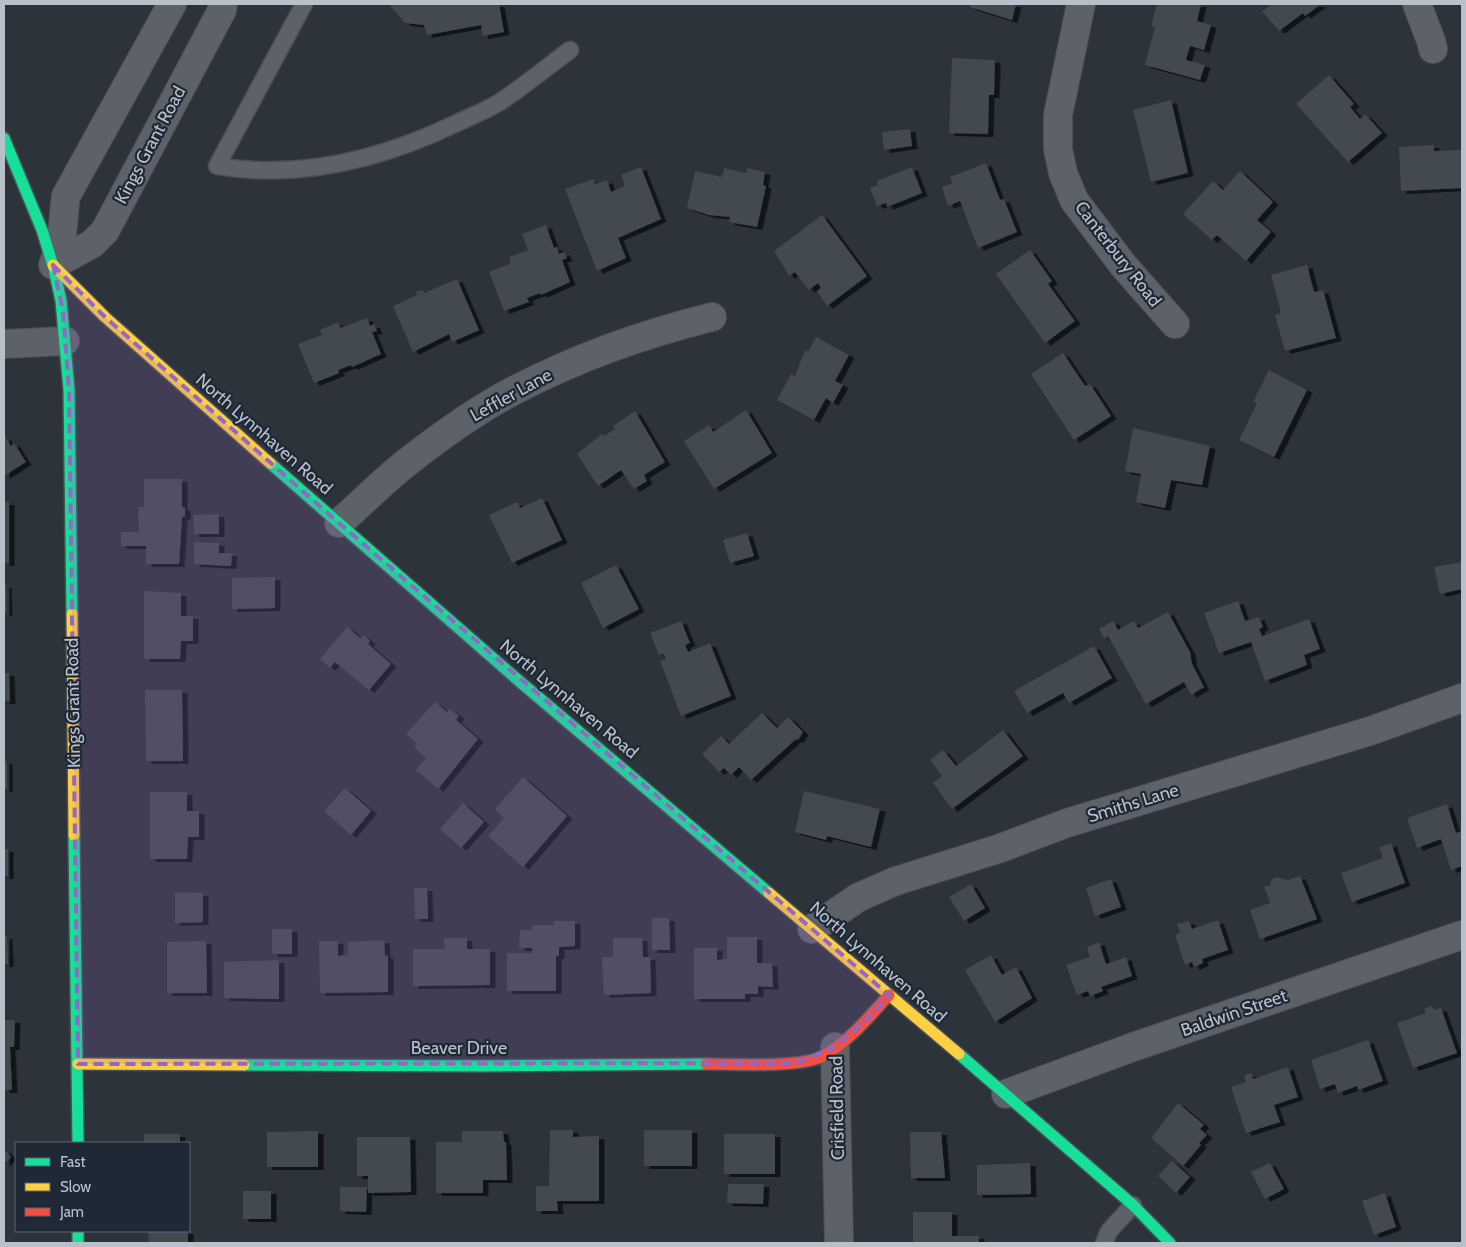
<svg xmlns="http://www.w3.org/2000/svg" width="1466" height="1247" viewBox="0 0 1466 1247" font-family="Cabin,sans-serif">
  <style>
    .building { fill: #43484f; filter: url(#shadow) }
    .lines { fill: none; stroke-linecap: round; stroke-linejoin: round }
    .lane-casing { stroke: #4a4f55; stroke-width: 19 }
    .street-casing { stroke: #4a4f55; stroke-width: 30 }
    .fast-casing { stroke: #4a4f55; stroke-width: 14 }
    .slow-casing { stroke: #4a4f55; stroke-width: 14 }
    .jam-casing { stroke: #4a4f55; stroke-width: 14 }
    .lane { stroke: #5c6268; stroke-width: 16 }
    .street { stroke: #5c6268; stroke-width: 28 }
    .fast { stroke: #16e098; stroke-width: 11 }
    .slow { stroke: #ffcf43; stroke-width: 11 }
    .jam { stroke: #f24e42; stroke-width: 11 }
    .marked { fill: #9367c4; fill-opacity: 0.2; stroke: #9367c4; stroke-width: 4; stroke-dasharray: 10 6; stroke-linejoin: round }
    .labels { text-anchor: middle; stroke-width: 4.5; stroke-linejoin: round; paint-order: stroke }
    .street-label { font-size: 18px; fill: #b7c0cb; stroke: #1f2936 }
  </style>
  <defs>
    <filter id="shadow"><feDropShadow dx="5.5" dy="3" stdDeviation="0" flood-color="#0009"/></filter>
  </defs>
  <rect width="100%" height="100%" fill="#2c333a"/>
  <path class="building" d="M 391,4 L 499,4 L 504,32 L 483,36 L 481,25 L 427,35 L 424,25 L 405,23 L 391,7 Z
    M 971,4 L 1016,4 L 1012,20 L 970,7 Z
    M 1157,4 L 1201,4 L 1197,21 L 1211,25 L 1204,50 L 1190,46 L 1186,60 L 1205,65 L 1200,80 L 1145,65 L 1155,27 L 1151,26 Z
    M 1272,4 L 1321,4 L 1305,16 L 1303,13 L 1279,31 L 1262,11 Z
    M 952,58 L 995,60 L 994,95 L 989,95 L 988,134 L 949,133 Z
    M 1329,75 L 1354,104 L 1350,107 L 1360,119 L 1365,114 L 1382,133 L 1348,162 L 1296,104 Z
    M 1171,100 L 1188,173 L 1151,182 L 1133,110 Z
    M 910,129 L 912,146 L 884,150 L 882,132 Z
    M 1434,145 L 1434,151 L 1462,150 L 1462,188 L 1401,191 L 1399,147 Z
    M 986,163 L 1000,200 L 1004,199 L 1017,232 L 978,248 L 960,201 L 948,206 L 942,187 L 953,183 L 950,177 Z
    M 641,167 L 661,219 L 618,238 L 626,258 L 597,271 L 565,189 L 593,179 L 595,184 L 607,180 L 611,192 L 625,186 L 621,175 Z
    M 912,167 L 922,193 L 887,207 L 886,203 L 877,206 L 870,188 L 878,185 L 877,181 Z
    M 724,168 L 746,173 L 747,168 L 765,172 L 763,185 L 766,186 L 757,227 L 729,222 L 730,217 L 709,215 L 687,208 L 695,171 L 722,177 Z
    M 1240,171 L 1273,202 L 1257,220 L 1271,232 L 1246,261 L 1217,235 L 1212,240 L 1183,214 L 1213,181 L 1223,190 Z
    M 822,215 L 867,276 L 827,306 L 817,291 L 821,288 L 818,283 L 809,290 L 795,272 L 789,276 L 774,251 Z
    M 546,225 L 554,248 L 557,247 L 559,254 L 564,252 L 567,258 L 562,260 L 570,282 L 541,295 L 540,293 L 527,298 L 529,302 L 504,311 L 489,272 L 511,263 L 509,257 L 528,250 L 522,234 Z
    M 1030,250 L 1052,281 L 1048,284 L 1075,321 L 1045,343 L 996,274 Z
    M 1307,265 L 1314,292 L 1323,290 L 1336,338 L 1285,351 L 1275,315 L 1281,313 L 1271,275 Z
    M 457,279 L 479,330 L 452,342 L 449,334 L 413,352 L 393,306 L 417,295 L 416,292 L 423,290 L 424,293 Z
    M 367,318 L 370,326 L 374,324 L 377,331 L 372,332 L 381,354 L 352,367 L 351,365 L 338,370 L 339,373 L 314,383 L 298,344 L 322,335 L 320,330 L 338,322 L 340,328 Z
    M 816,337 L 849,355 L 835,381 L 843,385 L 833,403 L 826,398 L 814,420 L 777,400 L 791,374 L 795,376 L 805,350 L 808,352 Z
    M 1063,353 L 1085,386 L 1090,384 L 1111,416 L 1074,440 L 1031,374 Z
    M 1269,370 L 1307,390 L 1274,457 L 1239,440 L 1257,403 L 1253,402 Z
    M 746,410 L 772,453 L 714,489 L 684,441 L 709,425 L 713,432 Z
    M 635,411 L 665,462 L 644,475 L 647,481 L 634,489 L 621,470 L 598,486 L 577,454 L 602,434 L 604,436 L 615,429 L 613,426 Z
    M 1133,428 L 1210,446 L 1202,485 L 1171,480 L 1165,508 L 1136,502 L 1141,474 L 1125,471 Z
    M 4,435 L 11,446 L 14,443 L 26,462 L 4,476 Z
    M 144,479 L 182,479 L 182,507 L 185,508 L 185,517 L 182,517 L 179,564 L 146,564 L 146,546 L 121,546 L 121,532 L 139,532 L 138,507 L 144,507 Z
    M 542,498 L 562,540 L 512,563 L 489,515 L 517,502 L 520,508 Z
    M 4,502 L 9,502 L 9,563 L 4,563 Z
    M 219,514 L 219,534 L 194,534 L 193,515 Z
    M 747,533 L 754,556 L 730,563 L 723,540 Z
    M 194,542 L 219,543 L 219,553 L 232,553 L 231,566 L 194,564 Z
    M 1462,562 L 1462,589 L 1440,594 L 1434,567 Z
    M 616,565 L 639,609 L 603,628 L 581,583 Z
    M 275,577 L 275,608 L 232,609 L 232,578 Z
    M 4,585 L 6,585 L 7,613 L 4,613 Z
    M 144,591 L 181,593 L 181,616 L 193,616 L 193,641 L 181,641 L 180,659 L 144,659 Z
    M 1238,601 L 1245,621 L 1259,617 L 1263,627 L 1259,629 L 1262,636 L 1309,619 L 1320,649 L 1304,655 L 1307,665 L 1265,681 L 1251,642 L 1219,653 L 1204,613 Z
    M 1168,612 L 1190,652 L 1192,664 L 1204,687 L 1191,695 L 1184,682 L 1146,704 L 1108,636 L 1104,638 L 1099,629 L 1113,621 L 1118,630 L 1134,621 L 1138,628 Z
    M 681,621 L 690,643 L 685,645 L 688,652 L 710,643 L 731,696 L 681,716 L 660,661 L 666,659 L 663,653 L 659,655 L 650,633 Z
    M 347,627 L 361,639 L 363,635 L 370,641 L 368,644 L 391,664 L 369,690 L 335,662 L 330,668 L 320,659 Z
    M 1094,646 L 1112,678 L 1069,703 L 1063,693 L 1027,713 L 1014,691 Z
    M 4,673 L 9,673 L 10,701 L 4,701 Z
    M 145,690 L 182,690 L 183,761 L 146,761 Z
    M 435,702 L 447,712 L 450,709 L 459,716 L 456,720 L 478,739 L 438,789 L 416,770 L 426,758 L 414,747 L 417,743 L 406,734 Z
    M 762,713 L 777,728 L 788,717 L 803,732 L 798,740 L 796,739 L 751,780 L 739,767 L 731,775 L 724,768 L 719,772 L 702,754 L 721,736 L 729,744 Z
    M 1003,730 L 1023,756 L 952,809 L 933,783 L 942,776 L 930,760 L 943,750 L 956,766 Z
    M 4,761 L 7,761 L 7,789 L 4,789 Z
    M 523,777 L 567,816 L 523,867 L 488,836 L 504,818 L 495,809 Z
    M 345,788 L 371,811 L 351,835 L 324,811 Z
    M 804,791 L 880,809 L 871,847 L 827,836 L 826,840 L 795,832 Z
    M 150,792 L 187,792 L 187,811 L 199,811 L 199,837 L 188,837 L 187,859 L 150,859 Z
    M 463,803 L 484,822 L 461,848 L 440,829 Z
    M 1447,804 L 1456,833 L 1462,831 L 1462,866 L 1451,870 L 1441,839 L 1417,848 L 1407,818 Z
    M 1391,843 L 1405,883 L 1352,902 L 1341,873 L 1383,858 L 1379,848 Z
    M 4,849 L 8,849 L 8,876 L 4,876 Z
    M 1300,876 L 1317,919 L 1260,939 L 1250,910 L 1270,903 L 1264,887 L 1270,885 L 1272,879 L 1277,877 L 1288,880 Z
    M 1111,879 L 1121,907 L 1095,916 L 1086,888 Z
    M 971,884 L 985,908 L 964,921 L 949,897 Z
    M 414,888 L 427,888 L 428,919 L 415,919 Z
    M 175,892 L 203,893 L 203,922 L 175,923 Z
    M 652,918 L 669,918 L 670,950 L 652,950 Z
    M 1218,920 L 1228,950 L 1202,959 L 1203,963 L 1194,967 L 1192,962 L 1185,965 L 1175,935 L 1180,933 L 1177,924 L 1189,921 L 1192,929 Z
    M 554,921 L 575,921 L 575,946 L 559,947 L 559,956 L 556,956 L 556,991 L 507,991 L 507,953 L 532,953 L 532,948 L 519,948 L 520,930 L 532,930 L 532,925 L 554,925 Z
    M 272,929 L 292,929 L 292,954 L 272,954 Z
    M 4,936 L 7,936 L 8,964 L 4,964 Z
    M 727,937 L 757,937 L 757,963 L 772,963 L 773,987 L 758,986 L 758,994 L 745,994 L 745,999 L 694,999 L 694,948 L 717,948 L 717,960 L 727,959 Z
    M 444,938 L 467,938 L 467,949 L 490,949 L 490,985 L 413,986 L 413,949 L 445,949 Z
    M 613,938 L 642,938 L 643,957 L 650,957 L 651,993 L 604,995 L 602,957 L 613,957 Z
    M 384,940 L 385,955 L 388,956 L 388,992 L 320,993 L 319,941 L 338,941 L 338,956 L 348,955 L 348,942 Z
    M 206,941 L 207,993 L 167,993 L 167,942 Z
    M 1099,942 L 1106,964 L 1126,957 L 1132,976 L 1101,987 L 1103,991 L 1090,996 L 1088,991 L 1077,995 L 1066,965 L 1090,957 L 1087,947 Z
    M 991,955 L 1002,975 L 1016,967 L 1032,998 L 995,1022 L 965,970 Z
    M 279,960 L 279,999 L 224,998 L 224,962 Z
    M 1432,1006 L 1434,1010 L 1441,1008 L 1457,1053 L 1413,1068 L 1397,1023 L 1426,1013 L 1424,1009 Z
    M 4,1020 L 15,1020 L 14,1047 L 10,1047 L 12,1090 L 4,1090 Z
    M 1368,1040 L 1383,1081 L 1358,1090 L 1357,1086 L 1338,1093 L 1335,1084 L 1320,1089 L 1311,1060 Z
    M 1288,1067 L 1298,1097 L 1274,1105 L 1280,1122 L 1246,1133 L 1231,1087 L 1246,1082 L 1244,1076 L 1251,1073 L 1253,1079 Z
    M 1178,1103 L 1204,1125 L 1200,1129 L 1207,1135 L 1199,1143 L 1201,1145 L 1183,1166 L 1151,1138 Z
    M 550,1130 L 573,1130 L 573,1137 L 599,1136 L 599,1201 L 557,1201 L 558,1211 L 536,1211 L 536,1186 L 549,1186 Z
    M 644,1130 L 692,1130 L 692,1166 L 644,1166 Z
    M 318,1131 L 318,1167 L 267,1167 L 267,1132 Z
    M 462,1131 L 503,1131 L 504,1142 L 506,1142 L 507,1180 L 483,1180 L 483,1193 L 436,1193 L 436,1142 L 462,1142 Z
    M 910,1132 L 941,1132 L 945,1178 L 911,1178 Z
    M 144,1134 L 180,1134 L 180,1143 L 144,1143 Z
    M 724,1134 L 775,1134 L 775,1174 L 724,1174 Z
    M 357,1137 L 410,1137 L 411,1192 L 368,1193 L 368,1176 L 357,1176 Z
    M 4,1149 L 11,1157 L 4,1164 Z
    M 1172,1161 L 1190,1177 L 1176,1193 L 1158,1176 Z
    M 1030,1163 L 1031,1194 L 977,1195 L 977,1165 Z
    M 1270,1163 L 1284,1189 L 1265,1199 L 1251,1172 Z
    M 728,1184 L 764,1184 L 763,1204 L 727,1203 Z
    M 340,1187 L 367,1187 L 366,1212 L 340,1211 Z
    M 243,1191 L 271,1191 L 271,1219 L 243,1219 Z
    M 1385,1193 L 1396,1227 L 1374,1235 L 1362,1201 Z
    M 913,1212 L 952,1212 L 952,1236 L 979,1236 L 979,1243 L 913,1243 Z
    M 148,1231 L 188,1231 L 188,1243 L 149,1243 Z"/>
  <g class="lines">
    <g class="lane-casing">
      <path id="lane" d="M 304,4 L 217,166 C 301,180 383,159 459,122 C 472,116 487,110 500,102 C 524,86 547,67 570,50
        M 1104,1243 L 1109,1231 L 1133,1205"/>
    </g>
    <g class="street-casing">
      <path id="street" d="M 1081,4 L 1058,115 L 1058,149 L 1063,173 L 1074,200 L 1123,265 L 1175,324
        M 1417,4 L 1431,41 L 1433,49
        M 53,265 L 92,244 L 105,231 L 222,10 L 223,4
        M 53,265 C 57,254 60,244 62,233 C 64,221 64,208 66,196 L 172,4
        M 4,344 L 65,341
        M 339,523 C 362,503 385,479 410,460 C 442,435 477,410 513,391 C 576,358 643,334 712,317
        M 812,929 L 859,897 L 896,881 L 1001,848 L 1067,823 L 1370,731 L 1462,698
        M 835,1047 L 839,1243
        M 1006,1094 L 1133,1047 L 1462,935"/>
    </g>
    <g class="fast-casing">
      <path id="fast" d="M 4,138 L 42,230 L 54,269 L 61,301 L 69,390 L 72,614
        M 270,463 L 518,680 L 769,893
        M 74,835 L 78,1143
        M 959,1054 L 1133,1205 L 1170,1243
        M 244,1065 L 483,1066 L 706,1064
        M 78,1231 L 78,1243"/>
    </g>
    <g class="slow-casing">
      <path id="slow" d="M 53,265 L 105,317 L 270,463
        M 72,614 L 74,835
        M 769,893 L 959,1054
        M 78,1064 L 244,1065"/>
    </g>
    <g class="jam-casing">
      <path id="jam" d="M 706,1064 C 734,1064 797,1068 821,1057 C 848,1043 869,1017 889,995"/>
    </g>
    <use href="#lane" class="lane"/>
    <use href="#street" class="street"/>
    <use href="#fast" class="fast"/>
    <use href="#slow" class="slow"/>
    <use href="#jam" class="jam"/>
  </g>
  <path class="marked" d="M 53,265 L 105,317 L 339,523 L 889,995 L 872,1015 L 835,1047 L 797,1063 L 78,1064 L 69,390 L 63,312 Z"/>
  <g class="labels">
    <g class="street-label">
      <text transform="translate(150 145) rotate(-62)" y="6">Kings Grant Road</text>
      <text transform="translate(1118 254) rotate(52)" y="6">Canterbury Road</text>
      <text transform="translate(511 395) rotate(-29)" y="6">Leffler Lane</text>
      <text transform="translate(264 434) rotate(41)" y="6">North Lynnhaven Road</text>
      <text transform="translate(569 699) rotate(40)" y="6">North Lynnhaven Road</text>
      <text transform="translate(73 703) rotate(-91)" y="6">Kings Grant Road</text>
      <text transform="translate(1133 803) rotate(-17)" y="6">Smiths Lane</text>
      <text transform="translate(878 962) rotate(41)" y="6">North Lynnhaven Road</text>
      <text transform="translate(1234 1013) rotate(-19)" y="6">Baldwin Street</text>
      <text x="459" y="1054">Beaver Drive</text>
      <text transform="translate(837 1108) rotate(-91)" y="6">Crisfield Road</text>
    </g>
  </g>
  <rect width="1466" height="1247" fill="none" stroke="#b7c0cb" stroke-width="10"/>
  <rect x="15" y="1142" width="175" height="90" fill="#1f2936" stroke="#5c6572"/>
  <rect x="25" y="1158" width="25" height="8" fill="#16e098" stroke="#5c6572"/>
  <text x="60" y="1167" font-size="15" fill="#b7c0cb">Fast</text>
  <rect x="25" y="1183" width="25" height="8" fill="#ffcf43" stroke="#5c6572"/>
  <text x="60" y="1192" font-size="15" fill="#b7c0cb">Slow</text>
  <rect x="25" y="1208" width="25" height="8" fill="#f24e42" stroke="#5c6572"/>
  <text x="60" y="1217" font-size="15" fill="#b7c0cb">Jam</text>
</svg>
